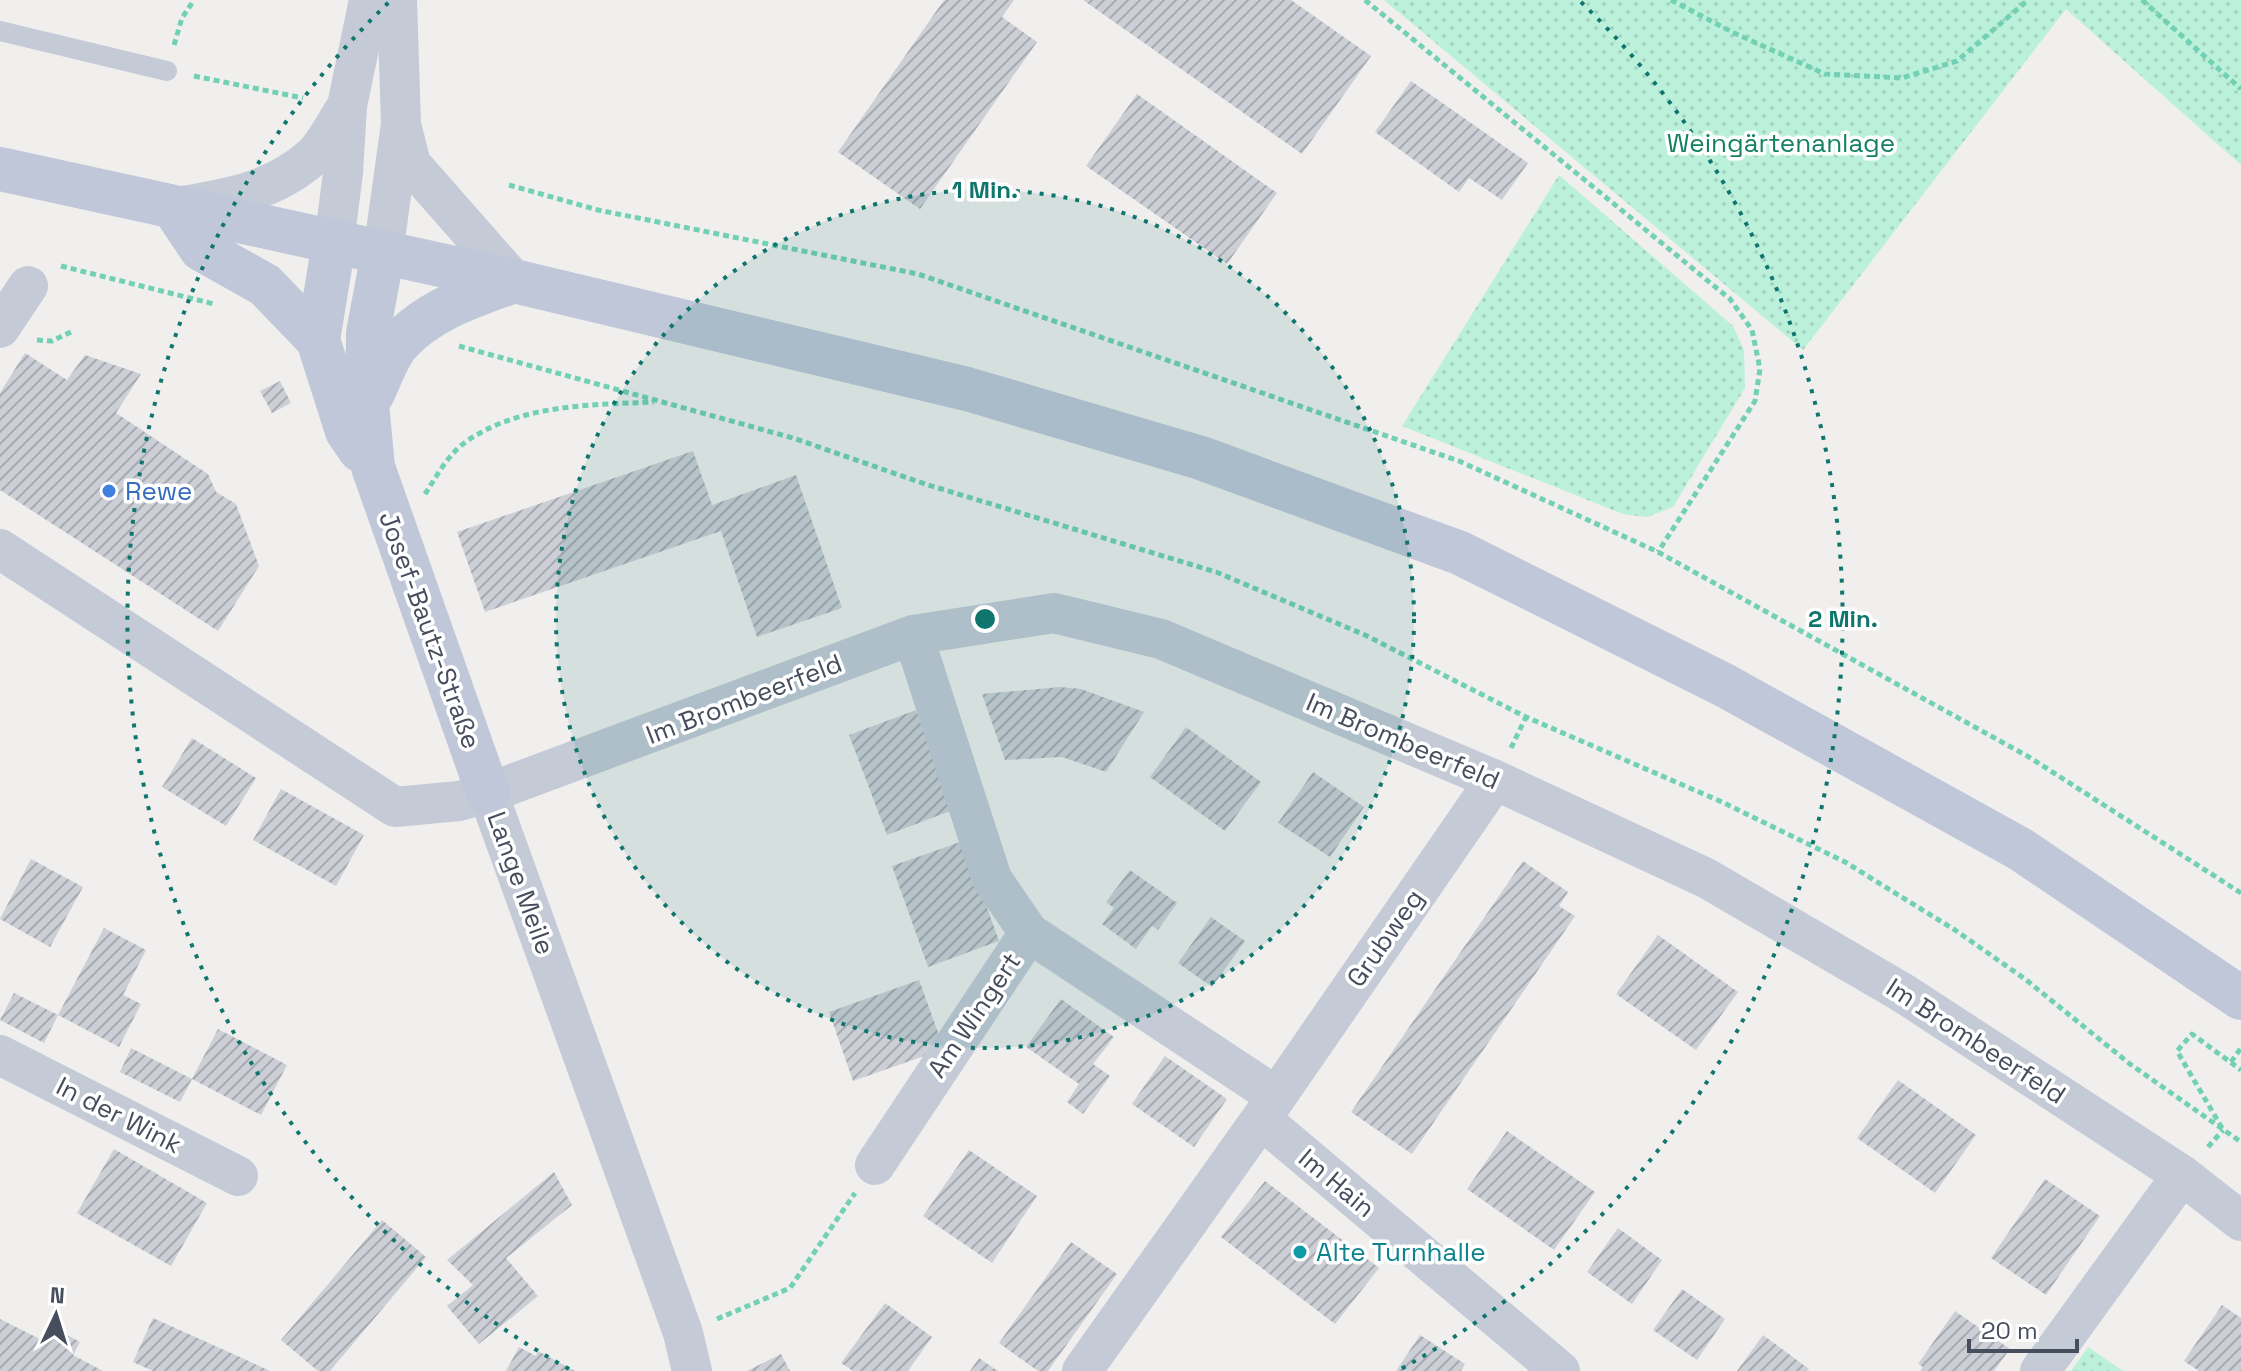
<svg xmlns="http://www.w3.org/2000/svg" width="2241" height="1371" viewBox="0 0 2241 1371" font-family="'Space Grotesk',sans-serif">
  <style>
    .green { fill: url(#green-dots) }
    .building { fill: url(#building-hatch) }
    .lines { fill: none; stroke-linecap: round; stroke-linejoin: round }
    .path { stroke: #72d0b5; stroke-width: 5; stroke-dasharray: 6 4; stroke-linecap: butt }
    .lane { stroke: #c4cad6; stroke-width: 20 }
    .street { stroke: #c4cad6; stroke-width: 40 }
    .secondary { stroke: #c0c7d8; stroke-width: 44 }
    .ring { fill: none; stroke: #0f766e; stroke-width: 4; stroke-dasharray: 4 8 }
    .shop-dot { fill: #3f7fe0; stroke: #fff; stroke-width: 3 }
    .culture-dot { fill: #0f9aa8; stroke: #fff; stroke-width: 3 }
    .labels { text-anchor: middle; stroke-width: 7; stroke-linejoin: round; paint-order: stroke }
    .park-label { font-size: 26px; fill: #148161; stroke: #fff }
    .shop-label { font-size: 26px; fill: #366cbe; stroke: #fff; text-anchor: start }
    .street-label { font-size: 26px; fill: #464d5d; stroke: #fff }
    .culture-label { font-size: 26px; fill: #0d838f; stroke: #fff; text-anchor: start }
    .centre { fill: #0f766e; stroke: #fff; stroke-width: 4 }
    .ring-label { font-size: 24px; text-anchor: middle; font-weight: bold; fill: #0f766e; stroke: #fff; stroke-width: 7; stroke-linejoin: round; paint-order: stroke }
  </style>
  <defs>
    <pattern id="green-dots" width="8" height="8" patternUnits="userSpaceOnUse" patternTransform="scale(2)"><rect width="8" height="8" fill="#bbf0db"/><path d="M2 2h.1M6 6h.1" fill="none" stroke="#a2cfbe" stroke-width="1.8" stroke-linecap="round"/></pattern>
    <pattern id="building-hatch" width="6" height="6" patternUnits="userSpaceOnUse" patternTransform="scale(2)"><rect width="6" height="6" fill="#cdcfd6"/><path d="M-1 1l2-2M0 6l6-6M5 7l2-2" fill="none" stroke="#a8aab1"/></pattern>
  </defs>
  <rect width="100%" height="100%" fill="#f1efee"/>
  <path class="green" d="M 1384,0 L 2241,0 L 2241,165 L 2066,9 L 1803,350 Z
    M 1559,175 L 1733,326 L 1744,350 L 1745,388 L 1673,507 L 1647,517 L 1623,514 L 1402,426 Z
    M 2088,1347 L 2123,1371 L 2071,1371 Z"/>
  <path class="building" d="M 944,0 L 1014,0 L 1002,17 L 1037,42 L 920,209 L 838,152 Z
    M 1083,0 L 1291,0 L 1371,56 L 1302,154 Z
    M 1411,81 L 1528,163 L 1502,200 L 1469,178 L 1459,192 L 1375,132 Z
    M 1137,94 L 1277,193 L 1227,264 L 1086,166 Z
    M 25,353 L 67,380 L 85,355 L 141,374 L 116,413 L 208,474 L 216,492 L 236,504 L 259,566 L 218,631 L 0,490 L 0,393 Z
    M 280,381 L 291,403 L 272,413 L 260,391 Z
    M 693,451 L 712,505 L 796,475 L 842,608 L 757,637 L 721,531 L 485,612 L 457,532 Z
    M 1060,687 L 1081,689 L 1144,712 L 1106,772 L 1062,757 L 1005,760 L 982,694 Z
    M 916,710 L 953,810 L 887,835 L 849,735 Z
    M 1186,727 L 1261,782 L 1225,831 L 1150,777 Z
    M 192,738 L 256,778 L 226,826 L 162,787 Z
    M 1313,772 L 1364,807 L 1330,857 L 1278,823 Z
    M 281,789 L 364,835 L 336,886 L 253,840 Z
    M 963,841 L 999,941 L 928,967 L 892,866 Z
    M 31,859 L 83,887 L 50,947 L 0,919 Z
    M 1523,861 L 1568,892 L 1559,906 L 1575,916 L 1412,1154 L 1351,1112 Z
    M 1130,870 L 1177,903 L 1158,930 L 1152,926 L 1136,949 L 1102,924 L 1114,908 L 1106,902 Z
    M 1211,917 L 1245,941 L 1212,987 L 1178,963 Z
    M 104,928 L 146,950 L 123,995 L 141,1004 L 119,1047 L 58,1015 Z
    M 1658,935 L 1738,992 L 1696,1050 L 1616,994 Z
    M 919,980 L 944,1049 L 853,1081 L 829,1012 Z
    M 14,993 L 58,1015 L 44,1043 L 0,1020 Z
    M 1061,999 L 1114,1037 L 1093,1064 L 1110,1076 L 1083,1114 L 1067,1102 L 1079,1084 L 1026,1047 Z
    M 218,1029 L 287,1065 L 261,1115 L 192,1079 Z
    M 131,1048 L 192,1079 L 180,1102 L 120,1072 Z
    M 1165,1056 L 1227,1099 L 1194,1147 L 1132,1104 Z
    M 1898,1080 L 1976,1135 L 1935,1193 L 1857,1138 Z
    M 1507,1131 L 1595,1192 L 1554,1250 L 1467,1189 Z
    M 114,1149 L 207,1203 L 171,1266 L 77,1213 Z
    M 969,1150 L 1037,1196 L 992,1263 L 923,1216 Z
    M 554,1172 L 572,1205 L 506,1258 L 538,1296 L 479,1344 L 447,1306 L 473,1285 L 447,1260 Z
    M 2045,1179 L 2100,1216 L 2046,1295 L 1991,1258 Z
    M 1265,1181 L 1379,1268 L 1335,1324 L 1221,1237 Z
    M 382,1220 L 426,1257 L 330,1371 L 318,1371 L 281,1340 Z
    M 1618,1228 L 1662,1260 L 1632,1304 L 1587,1272 Z
    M 1071,1242 L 1117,1274 L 1048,1371 L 1038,1371 L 999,1343 Z
    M 1682,1289 L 1725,1319 L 1697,1360 L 1653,1330 Z
    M 885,1303 L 932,1337 L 908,1371 L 853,1371 L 841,1363 Z
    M 2222,1305 L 2241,1318 L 2241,1371 L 2199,1371 L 2184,1361 Z
    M 1955,1311 L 2010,1349 L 1994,1371 L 1920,1371 L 1923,1367 L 1918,1364 Z
    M 153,1318 L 242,1358 L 270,1371 L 153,1371 L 133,1362 Z
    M 0,1319 L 44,1341 L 52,1327 L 80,1342 L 73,1355 L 103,1371 L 0,1371 Z
    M 1420,1335 L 1465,1364 L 1461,1371 L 1396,1371 Z
    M 1763,1335 L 1809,1369 L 1807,1371 L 1737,1371 Z
    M 519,1347 L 536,1356 L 538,1351 L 575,1371 L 506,1371 Z
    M 781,1354 L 790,1371 L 747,1371 Z
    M 979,1358 L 998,1371 L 970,1371 Z"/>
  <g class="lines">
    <path class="path" d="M 1365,0 L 1730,299 L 1752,330 L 1760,369 L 1755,401 L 1658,552
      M 1671,0 L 1732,32 L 1825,74 L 1902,78 L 1957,61 L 2028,0
      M 2142,0 L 2241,89
      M 174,45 L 182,18 L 194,0
      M 194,76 L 303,98
      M 509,185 L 598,210 L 918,274 L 1459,461 L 1658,552 L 2029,757 L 2241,893
      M 61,266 L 214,304
      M 37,340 L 52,341 L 73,331
      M 459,346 L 793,438 L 925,484 L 1216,572 L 1365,635 L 1526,717 L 1722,802 L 1845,862 L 1955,930 L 2025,979 L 2130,1064 L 2241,1142
      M 425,494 C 437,476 448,454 467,441 C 521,404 591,405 654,402
      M 1511,748 L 1526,717
      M 2231,1062 L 2241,1048
      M 2222,1128 L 2177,1051 L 2192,1034 L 2241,1070
      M 2208,1147 L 2223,1130
      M 717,1319 L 790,1288 L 855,1193"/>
    <path class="lane" d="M 0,31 L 167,71"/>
    <path class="street" d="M 402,128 L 411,164 L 514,281
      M 181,206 C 229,199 275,190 312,157 C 326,144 336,122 347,106
      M 334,243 L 343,173 L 347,106 L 369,0
      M 383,253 L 401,124 L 397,0
      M 0,328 L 28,286
      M 0,549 L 395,807 L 459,801 L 488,793 L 913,635 L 1054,613 L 1161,639 L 1495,780 L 1706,878 L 1903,993 L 2182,1175 L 2241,1221
      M 488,793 L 683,1333 L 692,1371
      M 1029,933 L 1276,1096
      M 0,1055 L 238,1176
      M 1261,1119 L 1560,1371
      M 875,1165 L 1029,933 L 992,879 L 913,635
      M 1082,1371 L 1261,1119 L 1495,780
      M 2040,1371 L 2182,1175"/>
    <path class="secondary" d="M 0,169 L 514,281 L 967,389 L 1201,458 L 1460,553 L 1724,685 L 2020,849 L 2241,998
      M 173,207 L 201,249 L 265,285 L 318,340
      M 334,243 L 318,340 L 347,431 L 360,450
      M 383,253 L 368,333 L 367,404 L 373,467 L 488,793
      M 372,395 C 380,379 387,357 398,344 C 428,310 473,296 514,281"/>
  </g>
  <circle cx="985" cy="619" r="429" fill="#0f766e" fill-opacity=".12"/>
  <g class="ring">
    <circle cx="985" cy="619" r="429"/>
    <path d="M569 1369A858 858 0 0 1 389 2M1581 2A858 858 0 0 1 1401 1369"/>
  </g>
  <circle class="shop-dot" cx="109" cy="491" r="8"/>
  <circle class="culture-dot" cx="1300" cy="1252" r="8"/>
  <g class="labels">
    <g class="park-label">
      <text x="1781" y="152">Weingärtenanlage</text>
    </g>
    <g class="shop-label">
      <text x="125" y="500">Rewe</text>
    </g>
    <g class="street-label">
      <text transform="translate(430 630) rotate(70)" y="9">Josef-Bautz-Straße</text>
      <text transform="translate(744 699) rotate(-21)" y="9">Im Brombeerfeld</text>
      <text transform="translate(1403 741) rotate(23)" y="9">Im Brombeerfeld</text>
      <text transform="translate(521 883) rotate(70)" y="9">Lange Meile</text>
      <text transform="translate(1385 938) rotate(-55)" y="9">Grubweg</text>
      <text transform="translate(974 1015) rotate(-56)" y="9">Am Wingert</text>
      <text transform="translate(1976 1041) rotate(33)" y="9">Im Brombeerfeld</text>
      <text transform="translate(119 1115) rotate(27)" y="9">In der Wink</text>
      <text transform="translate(1337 1183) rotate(40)" y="9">Im Hain</text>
    </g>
    <g class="culture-label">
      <text x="1316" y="1261">Alte Turnhalle</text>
    </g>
  </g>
  <circle cx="985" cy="619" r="12" class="centre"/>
  <g class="ring-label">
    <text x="985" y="198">1 Min.</text>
    <text x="1843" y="627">2 Min.</text>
  </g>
  <g transform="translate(56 1315) rotate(4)" stroke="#ffffff" stroke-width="6" paint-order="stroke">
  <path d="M0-6L14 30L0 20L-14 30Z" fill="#464d5d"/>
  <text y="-12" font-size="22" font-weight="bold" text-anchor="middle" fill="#464d5d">N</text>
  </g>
  <path d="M1969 1339v12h108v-12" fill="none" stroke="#464d5d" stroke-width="4"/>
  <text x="1981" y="1339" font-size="24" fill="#464d5d" stroke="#ffffff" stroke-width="6" paint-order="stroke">20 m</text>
</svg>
